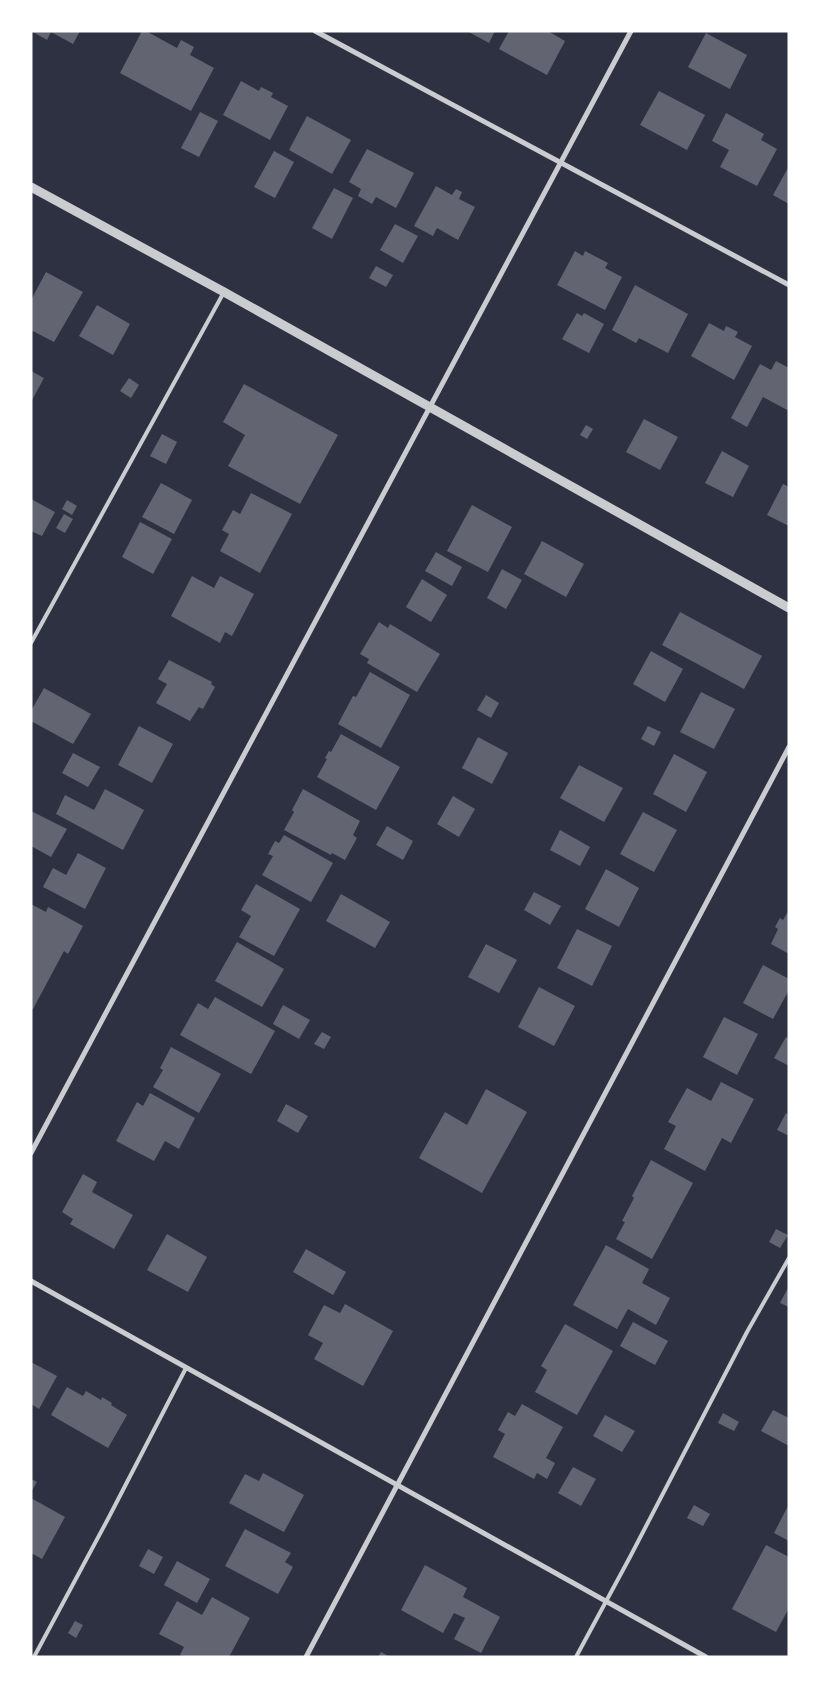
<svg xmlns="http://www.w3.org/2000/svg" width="820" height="1688" font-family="'Nunito Sans',sans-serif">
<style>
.building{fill:#626471}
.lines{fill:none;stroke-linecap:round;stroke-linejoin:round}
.service{stroke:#caccd0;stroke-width:4}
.minor{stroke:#caccd0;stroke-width:5}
.tertiary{stroke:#caccd0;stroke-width:9}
</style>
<rect width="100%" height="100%" fill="#2d3142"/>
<g class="building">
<path d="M31,31H80L73,44L51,32L47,40Z"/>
<path d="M142,31H146L177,48L181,40L194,47L190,55L214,68L191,111L120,73Z"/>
<path d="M467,31H495L489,43Z"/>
<path d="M509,31H548L565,41L547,75L499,49Z"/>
<path d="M706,33L747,55L730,89L688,67Z"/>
<path d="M241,81L259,91L261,87L273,93L271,97L288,106L270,140L223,115Z"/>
<path d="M659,91L705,115L687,150L640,125Z"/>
<path d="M200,112L218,121L199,157L181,148Z"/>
<path d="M726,113L764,134L761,140L777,149L757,186L720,167L729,150L712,141Z"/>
<path d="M307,116L351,140L332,174L289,150Z"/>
<path d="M367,149L414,173L396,208L376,197L372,204L358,196L361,189L349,182Z"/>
<path d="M274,151L294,162L275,198L254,187Z"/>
<path d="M789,166V204L773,195Z"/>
<path d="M436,186L452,195L456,189L462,192L459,199L475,207L458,240L437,228L433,236L414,226Z"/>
<path d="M334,188L353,198L332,239L312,228Z"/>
<path d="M395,224L418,236L403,263L380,250Z"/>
<path d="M575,251L583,256L585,251L608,263L605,268L622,277L605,310L557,285Z"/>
<path d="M376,266L393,275L386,287L369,278Z"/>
<path d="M46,272L83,292L54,342L31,330V300Z"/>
<path d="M635,285L688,314L668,353L639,338L636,343L612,330Z"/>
<path d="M97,305L130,324L113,355L79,336Z"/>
<path d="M577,313L582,316L584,313L604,324L589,353L562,339Z"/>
<path d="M709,323L724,331L726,326L738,332L735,337L752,346L734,380L691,356Z"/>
<path d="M776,361L789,368V411L763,397L747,427L731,418L760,364L771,370Z"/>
<path d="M31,371L44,378L31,402Z"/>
<path d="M129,378L139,385L131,398L120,391Z"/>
<path d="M244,384L338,435L300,504L228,466L245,435L223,422Z"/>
<path d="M644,419L678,437L660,470L626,452Z"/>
<path d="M586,425L593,429L587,439L580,435Z"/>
<path d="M162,434L177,442L166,464L150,456Z"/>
<path d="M722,451L749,466L733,497L705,483Z"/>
<path d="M161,483L192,500L174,534L142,517Z"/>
<path d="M783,484L789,487V526L767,515Z"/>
<path d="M251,493L292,514L260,573L220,551L229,534L222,530L233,510L240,514Z"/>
<path d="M31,499L55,512L42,536L31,531Z"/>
<path d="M67,500L77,506L72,515L62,509Z"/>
<path d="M472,505L512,527L488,572L447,551Z"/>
<path d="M64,514L73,519L65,533L56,528Z"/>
<path d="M140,522L172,539L153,574L122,557Z"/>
<path d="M542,541L584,564L566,597L524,574Z"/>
<path d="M436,552L462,567L452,586L425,571Z"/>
<path d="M502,569L522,580L506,609L487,598Z"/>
<path d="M192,576L214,588L220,576L254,594L232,636L225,632L220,643L171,616Z"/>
<path d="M422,579L447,595L431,622L406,607Z"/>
<path d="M680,612L762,656L744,689L662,645Z"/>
<path d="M379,622L388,628L390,624L440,654L417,692L367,663L369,659L360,654Z"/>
<path d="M651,651L683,669L665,702L633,684Z"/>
<path d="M169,660L212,682L211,684L215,687L203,709L199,707L190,721L156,703L167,684L158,679Z"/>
<path d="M370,672L410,695L381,748L338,724L353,696L356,697Z"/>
<path d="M44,688L91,714L73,744L31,721V711Z"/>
<path d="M701,692L735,709L714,749L680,732Z"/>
<path d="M486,695L499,703L491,718L477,710Z"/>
<path d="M139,726L173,744L152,783L118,765Z"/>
<path d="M648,726L661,732L654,746L641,739Z"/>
<path d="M341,734L400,767L376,810L317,777L327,759L325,758L329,751L331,752Z"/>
<path d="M478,737L508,753L492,784L462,768Z"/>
<path d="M73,753L100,767L88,787L62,773Z"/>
<path d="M674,754L707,772L686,812L653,794Z"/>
<path d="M579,765L623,788L604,822L560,798Z"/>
<path d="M105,789L144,810L123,850L56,814L65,795L94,810Z"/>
<path d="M303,789L360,821L353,835L357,838L345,860L332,853L331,855L284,830L294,812L292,810Z"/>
<path d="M453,796L475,809L459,837L437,824Z"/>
<path d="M31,811L67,829L51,857L31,846Z"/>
<path d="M643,812L677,830L654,872L620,854Z"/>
<path d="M387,826L413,841L403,860L376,845Z"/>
<path d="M560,830L590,847L580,866L550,850Z"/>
<path d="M284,835L333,863L311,902L262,875L273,856L268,854L275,841L279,843Z"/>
<path d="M78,853L106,868L85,909L43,887L53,868L66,875Z"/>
<path d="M606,869L639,888L619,927L585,909Z"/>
<path d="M256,884L300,909L274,956L239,937L251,916L241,910Z"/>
<path d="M534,892L561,906L550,925L524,910Z"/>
<path d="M341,894L390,922L375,948L326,921Z"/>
<path d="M31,904L46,912L48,907L83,926L68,954L64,951L33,1009H31Z"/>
<path d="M789,910V954L771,944L778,929L775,927L780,918L783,920Z"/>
<path d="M577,929L612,946L592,986L557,968Z"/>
<path d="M237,942L284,969L262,1007L215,981Z"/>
<path d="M486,944L517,960L499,993L468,977Z"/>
<path d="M763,965L789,979V990L773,1019L743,1003Z"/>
<path d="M539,987L575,1006L554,1046L518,1027Z"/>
<path d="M215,997L275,1031L251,1074L180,1035L198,1003L208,1009Z"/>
<path d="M283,1005L310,1020L299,1039L273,1024Z"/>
<path d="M724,1017L758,1034L737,1075L703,1057Z"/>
<path d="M322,1032L331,1037L324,1049L314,1044Z"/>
<path d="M786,1037L789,1039V1066L774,1058Z"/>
<path d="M171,1047L221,1074L199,1113L153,1087L163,1070L160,1068Z"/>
<path d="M721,1082L754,1099L731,1143L722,1138L705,1171L664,1149L676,1126L668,1122L687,1088L711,1101Z"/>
<path d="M486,1089L527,1112L482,1193L419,1158L445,1112L467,1125Z"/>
<path d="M150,1093L195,1118L179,1149L165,1141L154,1161L116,1141L137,1102L143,1106Z"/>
<path d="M286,1104L308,1116L298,1133L277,1121Z"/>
<path d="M786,1113L789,1115V1136L777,1130Z"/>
<path d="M651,1160L693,1183L652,1259L616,1239L625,1222L622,1221L634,1198L632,1196Z"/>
<path d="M83,1174L97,1182L92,1192L133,1215L114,1249L70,1224L73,1219L62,1212Z"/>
<path d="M776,1229L788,1235L780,1248L769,1242Z"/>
<path d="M167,1234L207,1257L188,1292L147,1270Z"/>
<path d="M606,1245L649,1269L642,1283L670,1298L656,1325L628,1309L617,1329L573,1305Z"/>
<path d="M306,1249L346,1272L333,1295L293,1272Z"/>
<path d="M789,1286V1307L780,1303Z"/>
<path d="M345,1304L393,1331L363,1386L314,1359L323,1343L308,1335L324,1305L340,1313Z"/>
<path d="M633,1322L668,1341L655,1365L620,1346Z"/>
<path d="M565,1324L613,1351L577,1415L535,1392L547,1370L541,1366Z"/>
<path d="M31,1362L57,1376L39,1409L31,1404Z"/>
<path d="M67,1387L83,1396L86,1391L101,1400L102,1397L112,1403L111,1405L127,1415L108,1448L51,1415Z"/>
<path d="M522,1404L563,1427L546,1458L555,1463L547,1479L537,1473L534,1479L493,1457L505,1434L498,1430L508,1412L515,1416Z"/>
<path d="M773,1410L789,1418V1446L761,1431Z"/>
<path d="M723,1413L739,1422L734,1431L718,1423Z"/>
<path d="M605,1415L635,1431L622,1452L593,1436Z"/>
<path d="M573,1467L596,1479L581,1506L558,1493Z"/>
<path d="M263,1473L304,1495L284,1532L229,1503L245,1474L259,1481Z"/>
<path d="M31,1479L37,1482L31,1492Z"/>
<path d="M31,1498L65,1517L42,1559L31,1553Z"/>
<path d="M789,1504V1541L774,1533Z"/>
<path d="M694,1505L710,1514L703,1526L687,1518Z"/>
<path d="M245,1529L291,1553L285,1562L293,1567L278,1594L225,1566Z"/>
<path d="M766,1545L789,1557V1608L776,1632L732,1609Z"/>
<path d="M148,1549L163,1557L154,1574L139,1566Z"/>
<path d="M177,1561L210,1579L197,1603L164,1585Z"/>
<path d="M425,1565L467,1588L463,1597L500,1617L481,1653L454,1639L465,1618L454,1613L443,1633L401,1610Z"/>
<path d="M212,1597L250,1618L229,1657H183L180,1655L184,1647L159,1634L177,1601L202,1615Z"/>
<path d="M75,1621L83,1625L76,1638L68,1633Z"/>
<path d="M381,1652L390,1657H378Z"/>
</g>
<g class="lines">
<g class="service">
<path d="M31,643L224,292"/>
<path d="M34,1657L109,1517L186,1368"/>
<path d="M576,1657L630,1557L747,1332L789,1258"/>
</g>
<g class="minor">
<path d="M315,31L789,285"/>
<path d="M31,1153L631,31"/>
<path d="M31,1281L706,1657"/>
<path d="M306,1657L789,747"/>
</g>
<path class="tertiary" d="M31,187L224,292L789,608"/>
</g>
<rect width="820" height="1688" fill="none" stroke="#ffffff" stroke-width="65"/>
</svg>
